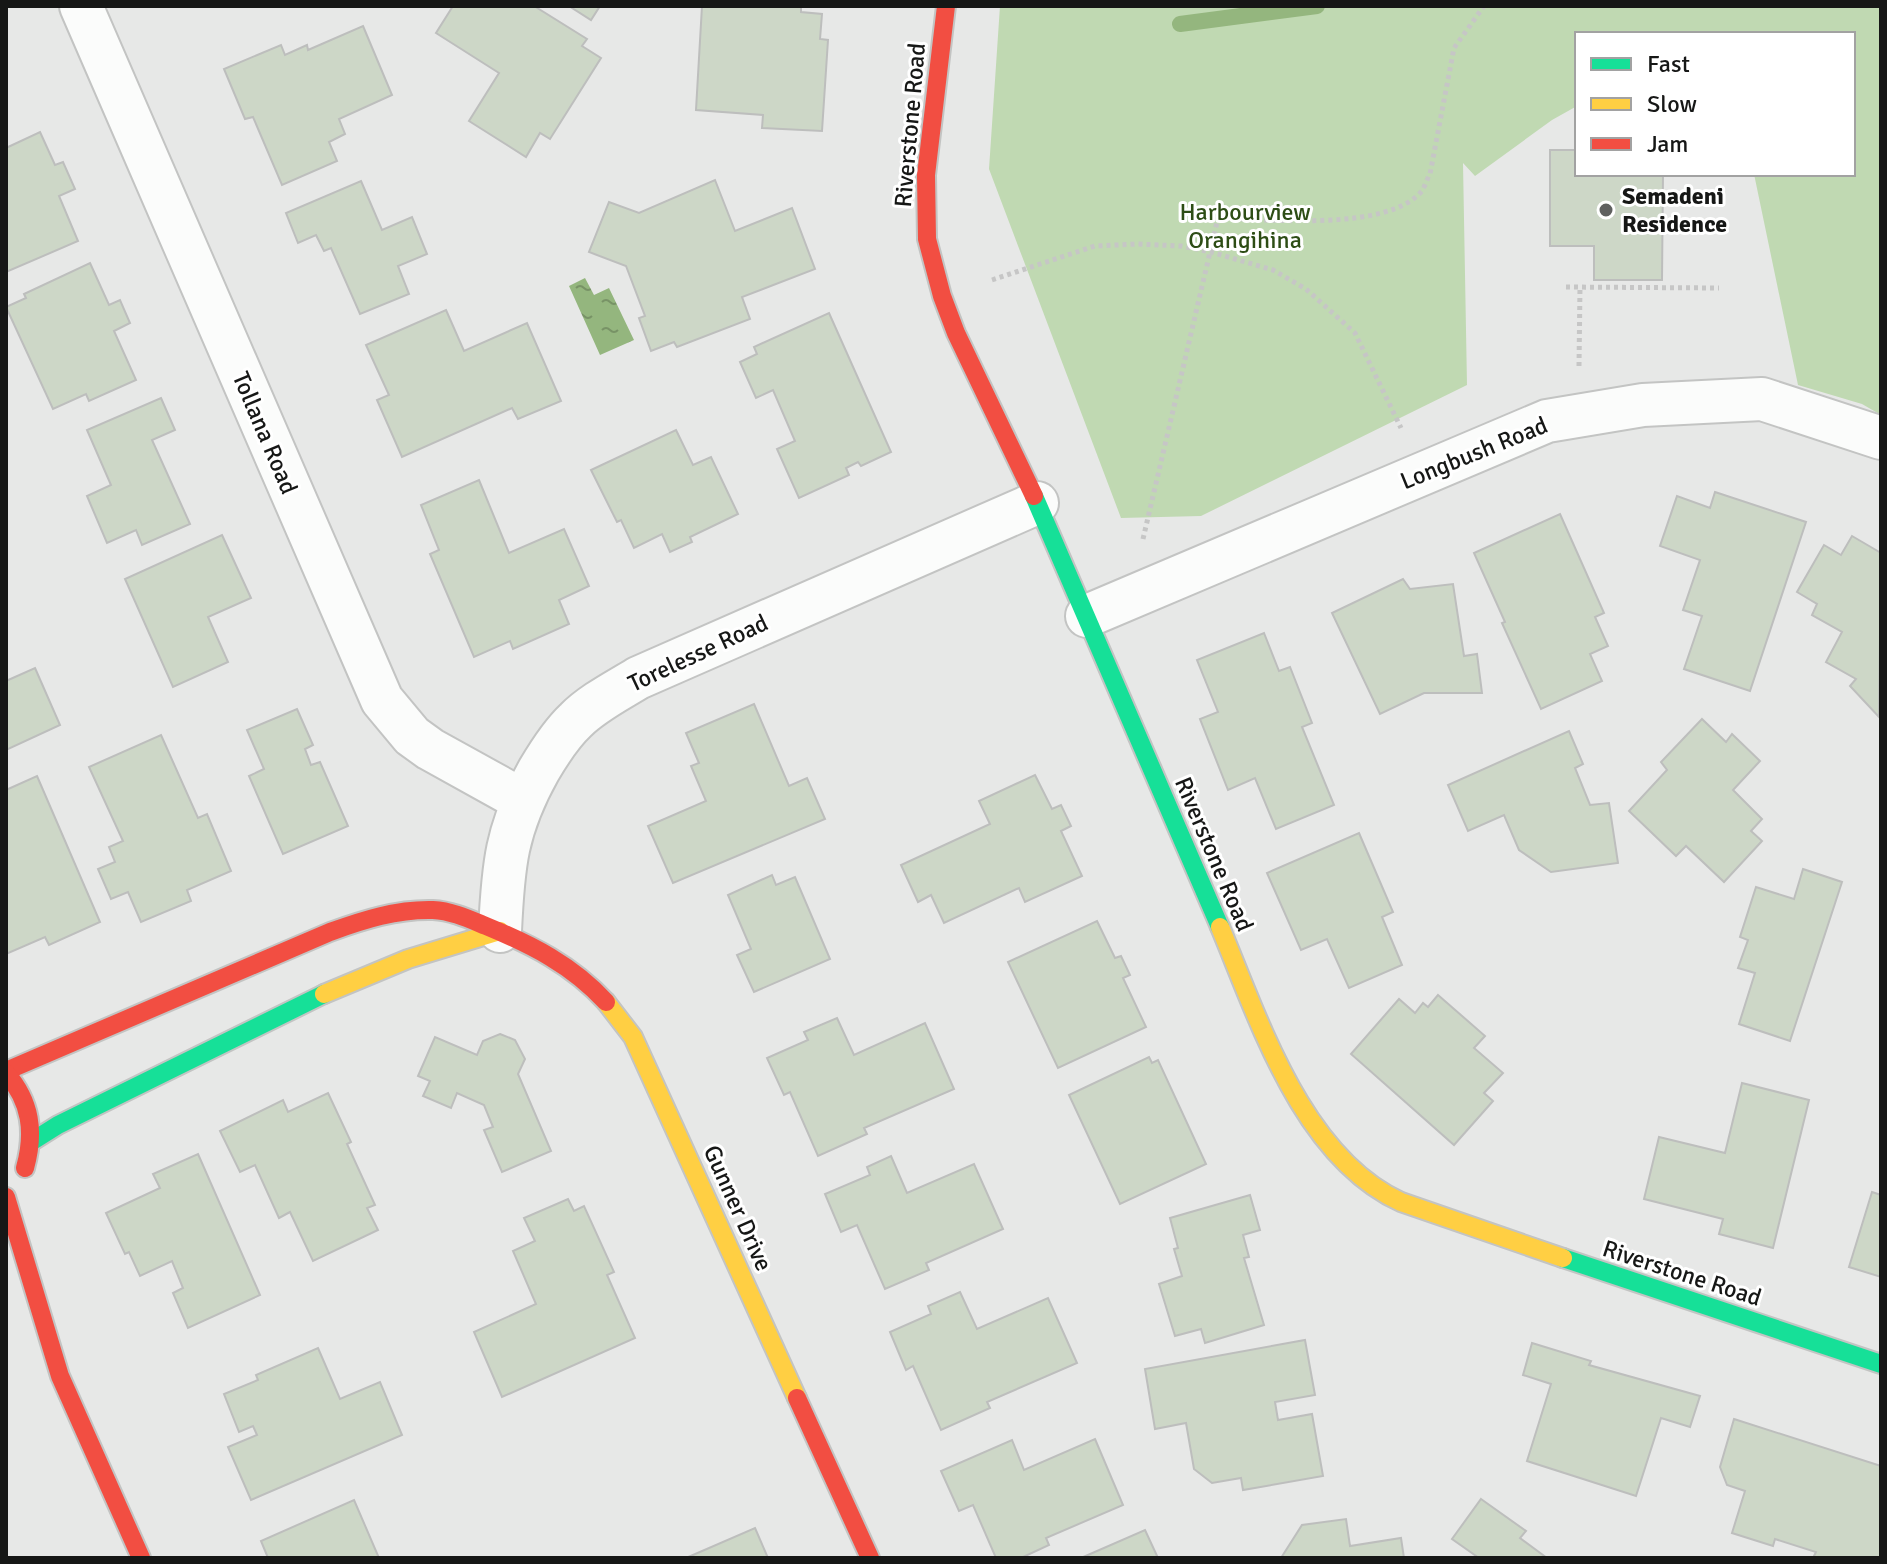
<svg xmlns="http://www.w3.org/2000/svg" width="1887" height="1564" font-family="Signika,sans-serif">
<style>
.green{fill:#c0d9b2}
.water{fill:url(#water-ripples)}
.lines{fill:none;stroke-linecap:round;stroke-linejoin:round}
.stream{stroke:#94b67e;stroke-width:16}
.building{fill:#cdd7c7;stroke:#bdbebd;stroke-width:2}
.street-casing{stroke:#c3c4c3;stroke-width:46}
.fast-casing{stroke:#c3c4c3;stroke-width:22}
.slow-casing{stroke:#c3c4c3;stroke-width:22}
.jam-casing{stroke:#c3c4c3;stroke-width:22}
.path{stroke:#c6c6c6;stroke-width:5;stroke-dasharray:4 4;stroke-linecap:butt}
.street{stroke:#fbfcfb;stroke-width:42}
.fast{stroke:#16e098;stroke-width:18}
.slow{stroke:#ffcf43;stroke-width:18}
.jam{stroke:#f24e42;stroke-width:18}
.poi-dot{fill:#5f605f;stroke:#fff;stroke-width:3}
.labels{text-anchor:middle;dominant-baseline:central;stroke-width:6;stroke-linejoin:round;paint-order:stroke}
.street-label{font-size:24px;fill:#161716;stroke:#fff}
.poi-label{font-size:24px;font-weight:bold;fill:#161716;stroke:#fff;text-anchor:start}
.park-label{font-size:24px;fill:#2d4d15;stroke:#fff}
</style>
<defs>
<pattern id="water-ripples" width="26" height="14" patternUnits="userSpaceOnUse" patternTransform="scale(2)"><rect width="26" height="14" fill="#94b67e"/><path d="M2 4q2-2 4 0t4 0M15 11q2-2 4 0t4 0" fill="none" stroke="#789366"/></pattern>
</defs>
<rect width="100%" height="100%" fill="#e7e8e7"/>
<path class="green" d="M1000,6H1881V415L1862,404L1798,385L1754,174H1853V34H1577V106L1552,120L1475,176L1463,163L1467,385L1201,516L1121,518L989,169Z"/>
<path class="water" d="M585,278L594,295L609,288L634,340L600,355L569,286Z"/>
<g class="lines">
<path class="stream" d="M1180,24L1317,6"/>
</g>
<g class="building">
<path d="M453,6H534L587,39L582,46L601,58L550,139L540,133L526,157L469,121L499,73L436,33Z"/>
<path d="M569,6H600L591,20Z"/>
<path d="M702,6H801V12L822,14L820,39L828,40L822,131L762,128L763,115L696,110Z"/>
<path d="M363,26L392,95L339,119L345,134L329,142L337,161L282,185L253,117L245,119L224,69L281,45L285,55L307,45L308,50Z"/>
<path d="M40,132L55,165L63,162L75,189L59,196L78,241L6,272V148Z"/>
<path d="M1550,150H1577V174H1663L1662,280H1594V246H1550Z"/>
<path d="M715,180L735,231L792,208L815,269L742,297L750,319L677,347L674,342L651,351L639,318L645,316L626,266L589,252L609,202L639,213Z"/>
<path d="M361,181L382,230L412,217L427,254L398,266L409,294L360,314L331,248L324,251L316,235L298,243L286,213Z"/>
<path d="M90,263L109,305L120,300L130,323L114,331L136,380L89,401L86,394L53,409L6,307L26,298L24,294Z"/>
<path d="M446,310L464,351L527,323L561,401L518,419L512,408L402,457L377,400L389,395L366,345Z"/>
<path d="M829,313L891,452L861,466L858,462L846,468L849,475L799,498L777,449L795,441L773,390L756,398L740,362L757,354L754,347Z"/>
<path d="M161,398L175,430L152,440L190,524L142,545L136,530L107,543L87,496L111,485L87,430Z"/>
<path d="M676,430L693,465L711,457L738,514L690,537L692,542L670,552L662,534L634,548L621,520L617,522L591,470Z"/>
<path d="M479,480L509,553L564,529L589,586L559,600L569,624L513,649L510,641L474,657L430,554L439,550L421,505Z"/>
<path d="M1715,492L1806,522L1750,691L1684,669L1702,616L1683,610L1700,560L1660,546L1677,496L1710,508Z"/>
<path d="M1560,514L1604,613L1595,617L1608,646L1590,654L1602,681L1541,709L1502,623L1505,622L1474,553Z"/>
<path d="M222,535L251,598L208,617L228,662L173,687L125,579Z"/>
<path d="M1852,536L1881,553L1879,717L1850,686L1856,679L1826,662L1842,632L1812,615L1817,604L1797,592L1824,545L1841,555Z"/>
<path d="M1403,579L1410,589L1453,584L1464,656L1477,654L1482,693H1424L1380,714L1332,613Z"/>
<path d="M1264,633L1279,671L1290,667L1312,723L1302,727L1334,805L1276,829L1255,778L1228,790L1200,719L1218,712L1197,660Z"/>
<path d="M35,668L60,725L6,750V681Z"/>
<path d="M754,704L789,786L807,778L825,819L673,883L648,826L706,801L691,766L699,763L686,733Z"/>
<path d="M297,709L313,745L305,749L311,765L320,762L348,826L283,854L249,776L264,769L247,730Z"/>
<path d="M1702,719L1726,742L1732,734L1760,761L1733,790L1762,819L1751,831L1762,841L1724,882L1686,846L1676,856L1629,811L1667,770L1661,762Z"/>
<path d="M1569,731L1583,764L1575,768L1590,805L1609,803L1618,863L1551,872L1519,850L1504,815L1468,831L1448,785Z"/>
<path d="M161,735L198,818L207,814L231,871L187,890L191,901L141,922L128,892L111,899L98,869L115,862L109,847L123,841L89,767Z"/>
<path d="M1035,775L1052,809L1061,805L1071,826L1061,831L1082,876L1025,902L1019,888L944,923L931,895L918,902L901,865L990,824L979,801Z"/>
<path d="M37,776L100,922L49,945L45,937L6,954V790Z"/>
<path d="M1359,833L1393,912L1382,917L1402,965L1349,988L1327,939L1301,950L1267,873Z"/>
<path d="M1803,869L1842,882L1790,1041L1739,1024L1755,973L1738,968L1748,940L1740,937L1756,887L1794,899Z"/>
<path d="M772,875L776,885L795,877L830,959L754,992L737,955L751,949L728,895Z"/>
<path d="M1097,921L1115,958L1121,956L1130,975L1123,978L1146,1027L1058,1068L1008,962Z"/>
<path d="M1438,995L1485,1036L1474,1048L1503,1073L1484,1093L1493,1101L1454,1145L1351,1054L1399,999L1415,1013L1423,1003L1428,1007Z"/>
<path d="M837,1018L854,1055L925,1023L954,1089L864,1128L867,1134L818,1156L790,1092L784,1095L767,1058L808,1040L804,1032Z"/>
<path d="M500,1034L515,1040L525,1059L518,1074L551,1151L502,1172L484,1130L493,1127L484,1105L457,1093L451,1108L423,1096L430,1081L418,1076L435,1037L477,1055L483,1041Z"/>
<path d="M1149,1057L1152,1063L1158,1060L1206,1164L1120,1204L1069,1095Z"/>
<path d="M1742,1083L1809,1100L1773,1248L1719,1234L1723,1219L1644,1199L1659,1137L1725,1153Z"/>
<path d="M328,1093L351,1142L347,1144L375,1205L367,1208L378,1230L313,1261L290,1212L279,1218L255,1165L240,1172L220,1131L283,1100L288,1112Z"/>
<path d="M198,1154L260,1295L188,1328L173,1293L183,1288L172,1261L140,1276L129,1252L125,1254L106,1213L160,1188L153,1174Z"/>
<path d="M891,1156L907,1193L974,1164L1003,1229L926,1263L929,1270L885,1289L857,1225L841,1232L825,1194L870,1175L867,1167Z"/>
<path d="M1872,1192L1881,1195V1277L1849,1267Z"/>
<path d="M1250,1195L1260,1230L1243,1235L1249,1257L1244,1258L1264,1325L1205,1343L1201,1329L1175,1336L1159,1284L1182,1276L1174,1249L1178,1248L1170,1218Z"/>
<path d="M568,1199L574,1211L584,1206L614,1272L607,1275L635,1338L502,1397L474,1332L536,1304L513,1251L535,1241L524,1218Z"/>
<path d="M960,1292L977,1329L1048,1298L1077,1363L987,1402L990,1408L941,1430L913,1366L906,1370L890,1332L931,1314L928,1306Z"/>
<path d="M1305,1340L1315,1395L1275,1402L1278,1420L1312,1414L1323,1476L1243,1490L1241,1478L1212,1483L1194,1469L1186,1423L1155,1429L1145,1369Z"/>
<path d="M1532,1343L1591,1361L1589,1365L1700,1396L1690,1427L1661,1418L1636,1496L1527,1461L1551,1384L1523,1375Z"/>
<path d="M318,1348L340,1399L380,1382L402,1435L251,1500L228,1447L257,1435L253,1426L239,1432L224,1394L258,1380L256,1375Z"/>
<path d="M1734,1419L1881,1466L1880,1558H1813L1816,1552L1775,1539L1773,1546L1732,1533L1745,1491L1727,1485L1720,1467Z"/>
<path d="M1095,1439L1123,1505L1046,1538L1049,1545L1021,1558H996L973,1505L959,1511L941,1471L1012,1440L1024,1470Z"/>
<path d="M1481,1499L1526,1531L1520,1538L1547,1558H1479L1452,1539Z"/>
<path d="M354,1500L379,1558H268L261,1541Z"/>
<path d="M1346,1519L1350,1546L1401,1538L1404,1558H1281L1302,1525Z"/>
<path d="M755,1528L768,1558H686Z"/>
<path d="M1145,1530L1158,1558H1081Z"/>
</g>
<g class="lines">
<g class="street-casing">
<g id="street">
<path d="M81,6L382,700L412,736L430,749L522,800"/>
<path d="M1087,616L1547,421L1643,405L1762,399L1881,438"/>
<path d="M500,931C503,866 506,829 539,770C549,753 561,734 576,720C593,703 617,691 638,678L1037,503"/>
</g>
</g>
<g class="fast-casing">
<g id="fast">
<path d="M1034,496L1220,927"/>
<path d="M31,1142L58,1125L324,994"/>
<path d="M1563,1258L1881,1364"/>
</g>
</g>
<g class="slow-casing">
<g id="slow">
<path d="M1220,927C1259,1020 1302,1157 1401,1202L1563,1258"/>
<path d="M324,994L408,959L500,931"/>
<path d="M606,1002L633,1037L797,1398"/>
</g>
</g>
<g class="jam-casing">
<g id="jam">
<path d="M946,6L926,175L927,239L942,296L956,333L1034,496"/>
<path d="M6,1071L330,932C363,920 397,909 433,910C452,911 469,919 486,926C532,945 572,965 606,1002"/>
<path d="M6,1073C31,1102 35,1132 25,1168"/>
<path d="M6,1197L60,1376L141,1558"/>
<path d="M797,1398L870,1558"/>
</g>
</g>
<g class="path">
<path d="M992,280L1095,246L1138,244L1181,246L1211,252L1273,270L1306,289L1355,333L1401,428"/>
<path d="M1566,287L1719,288"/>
<path d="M1579,366L1580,287"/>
<path d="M1143,539L1218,218C1269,219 1387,232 1422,191C1425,186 1427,179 1430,174L1454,48L1484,6"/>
</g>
<use href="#street" class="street"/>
<use href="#fast" class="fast"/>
<use href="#slow" class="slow"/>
<use href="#jam" class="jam"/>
</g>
<circle class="poi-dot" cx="1606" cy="210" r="8"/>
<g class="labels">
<g class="street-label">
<text transform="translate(910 125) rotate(-85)">Riverstone Road</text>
<text transform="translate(265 433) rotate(67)">Tollana Road</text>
<text transform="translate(1474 453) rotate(-22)">Longbush Road</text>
<text transform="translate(698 653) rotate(-25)">Torelesse Road</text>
<text transform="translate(1214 854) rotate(67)">Riverstone Road</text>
<text transform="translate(738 1208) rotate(66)">Gunner Drive</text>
<text transform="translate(1682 1273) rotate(18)">Riverstone Road</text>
</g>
<g class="poi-label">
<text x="1622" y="196">Semadeni<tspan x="1622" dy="28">Residence</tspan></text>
</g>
<g class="park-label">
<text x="1245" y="212">Harbourview<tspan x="1245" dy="28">Orangihina</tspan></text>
</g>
</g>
<rect width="1887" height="1564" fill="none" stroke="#161716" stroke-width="16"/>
<rect x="1575" y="32" width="280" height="144" fill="#ffffff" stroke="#a2a2a2" stroke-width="2"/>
<rect x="1591" y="58" width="40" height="12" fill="#16e098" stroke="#a2a2a2" stroke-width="2"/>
<text x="1647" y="72" font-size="24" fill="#161716">Fast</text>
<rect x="1591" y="98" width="40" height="12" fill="#ffcf43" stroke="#a2a2a2" stroke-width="2"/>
<text x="1647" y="112" font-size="24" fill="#161716">Slow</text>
<rect x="1591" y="138" width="40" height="12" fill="#f24e42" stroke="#a2a2a2" stroke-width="2"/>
<text x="1647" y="152" font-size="24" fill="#161716">Jam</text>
</svg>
